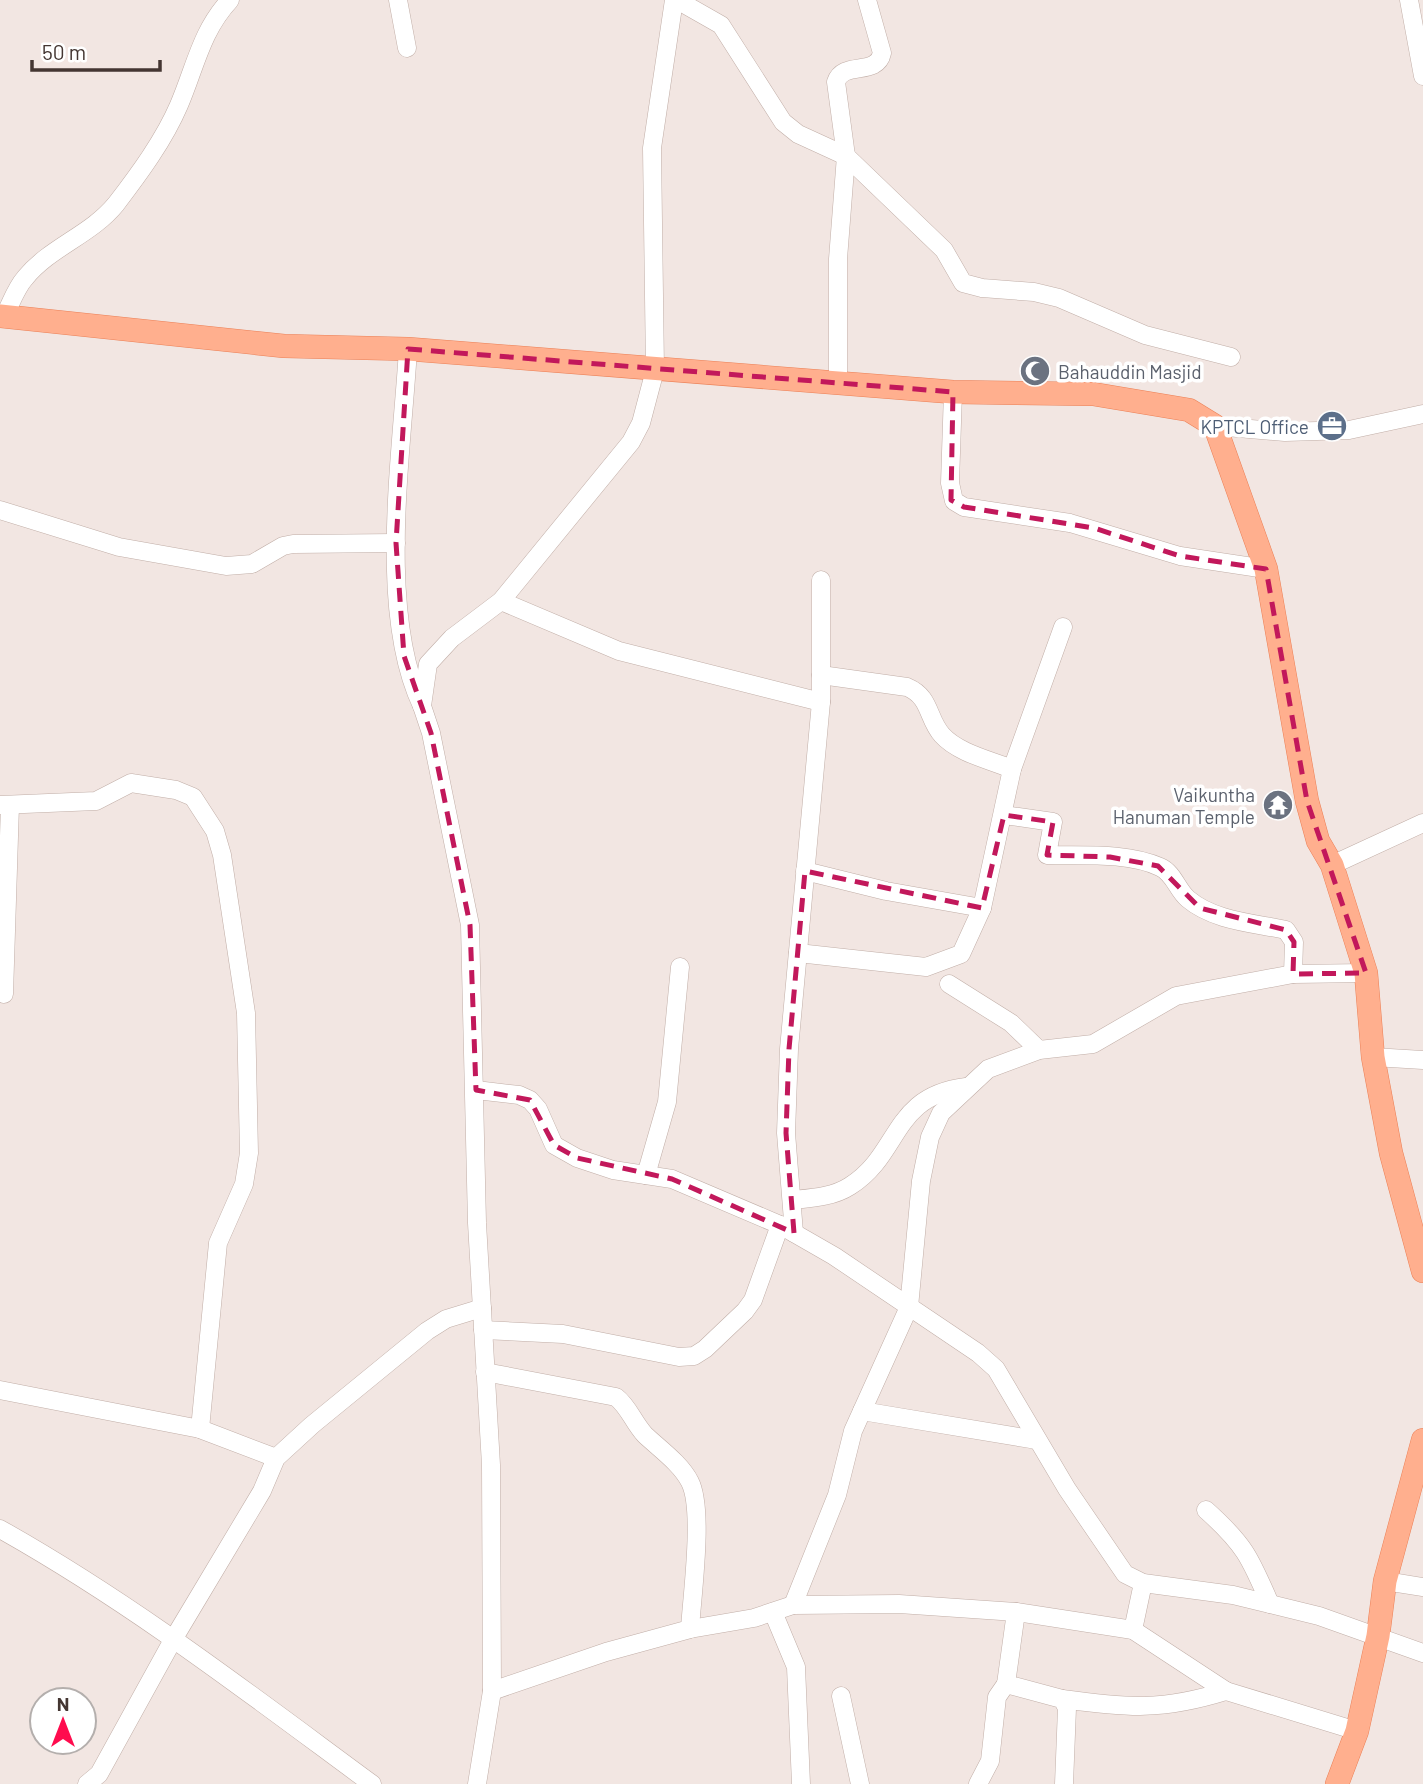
<svg xmlns="http://www.w3.org/2000/svg" width="1423" height="1784" font-family="Barlow,sans-serif">
<style>
.lines{fill:none;stroke-linecap:round;stroke-linejoin:round}
.minor-casing{stroke:#c1aea7;stroke-width:19}
.major-casing{stroke:#eb8057;stroke-width:24}
.minor{stroke:#fff;stroke-width:18}
.major{stroke:#ffaf8e;stroke-width:23}
.marked{fill:none;stroke:#c2185b;stroke-width:5;stroke-dasharray:14 9;stroke-linejoin:round}
.labels{text-anchor:middle;dominant-baseline:central;stroke-width:7;stroke-linejoin:round;paint-order:stroke}
.worship-label{font-size:19px;fill:#5b616d;stroke:#fff;text-anchor:start}
.service-label{font-size:19px;fill:#4e5e75;stroke:#fff;text-anchor:end}
</style>
<rect width="100%" height="100%" fill="#f2e6e2"/>
<g class="lines">
<g class="minor-casing">
<g id="minor">
<path d="M398,0L407,48"/>
<path d="M677,0L721,25L783,122L798,134L846,156L944,250L963,283L982,288L1034,292L1059,298L1145,335L1231,357"/>
<path d="M1409,0L1423,76"/>
<path d="M5,315C11,303 16,288 25,278C50,247 91,235 116,204C139,174 164,140 179,105C195,68 201,31 230,0"/>
<path d="M408,349C402,453 377,612 422,706"/>
<path d="M838,383V259L846,156L836,82C843,60 877,77 882,53L867,0"/>
<path d="M953,392L950,483L954,501L964,507L1070,523L1180,556L1266,569"/>
<path d="M1215,426L1285,432L1349,430L1423,414"/>
<path d="M0,510L119,547L226,566L252,564L283,546L293,544L396,543"/>
<path d="M501,601L619,651L821,702"/>
<path d="M821,675L907,687C931,697 927,718 942,735C958,753 990,760 1012,769"/>
<path d="M0,805L96,801L131,783L176,790L193,797L215,831L222,855L246,1013L249,1153L244,1184L218,1243L200,1429"/>
<path d="M1004,815L1053,822L1047,855C1082,856 1127,852 1160,867C1174,873 1177,890 1188,899C1214,921 1254,923 1286,930L1294,942L1293,974"/>
<path d="M1332,865L1423,823"/>
<path d="M805,871L886,891L982,908"/>
<path d="M798,953L926,967L961,954L982,908L1012,769L1063,627"/>
<path d="M949,984L1011,1023L1039,1050"/>
<path d="M4,994L10,805"/>
<path d="M1373,1057L1423,1060"/>
<path d="M476,1090L519,1095L530,1100L538,1109L554,1145L577,1158L613,1170L672,1179L780,1225L834,1256L978,1353L996,1369L1067,1489L1125,1574L1143,1583L1233,1595L1319,1616L1423,1653"/>
<path d="M646,1175L667,1102L680,967"/>
<path d="M792,1200C812,1198 833,1197 850,1186C901,1154 891,1096 966,1087"/>
<path d="M794,1233L786,1133L789,1049L821,702V580"/>
<path d="M483,1330L563,1334L679,1357L694,1356L705,1349L745,1311L753,1300L780,1225"/>
<path d="M485,1372L616,1397C629,1407 633,1422 645,1435C660,1449 681,1464 690,1482C704,1510 692,1595 690,1629"/>
<path d="M0,1390L200,1429L276,1458"/>
<path d="M862,1411L1037,1440"/>
<path d="M1206,1510C1244,1544 1250,1557 1270,1604"/>
<path d="M0,1529C132,1603 251,1695 372,1784"/>
<path d="M1385,1581L1423,1587"/>
<path d="M793,1605L837,1495L853,1431L909,1307L921,1181L930,1137L941,1113L988,1069L1039,1050L1093,1044L1176,996L1293,974L1366,973"/>
<path d="M773,1612L796,1667L801,1784"/>
<path d="M1016,1612L1006,1684L1062,1699L1067,1708L1064,1784"/>
<path d="M1133,1630L1143,1583"/>
<path d="M492,1691L606,1652L690,1629L754,1618L793,1605L899,1604L1016,1612L1133,1630L1226,1691L1357,1731"/>
<path d="M841,1696L860,1784"/>
<path d="M1062,1699C1128,1708 1162,1711 1226,1691"/>
<path d="M87,1784L99,1774L174,1638L262,1491L276,1458L312,1425L427,1331L446,1319L482,1308"/>
<path d="M477,1784L492,1691L491,1465L477,1223L470,925L431,733L422,706L428,664L452,638L501,601L631,442L641,423L655,370L652,148L674,0"/>
<path d="M978,1784L990,1761L997,1697L1006,1684"/>
</g>
</g>
<g class="major-casing">
<g id="major">
<path d="M0,316L284,346L408,349L953,392L1093,394L1189,410L1215,426L1266,569L1307,801L1318,841L1332,865L1366,973L1373,1057L1391,1153L1423,1271"/>
<path d="M1337,1784L1357,1731L1378,1636L1385,1581L1423,1440"/>
</g>
</g>
<use href="#minor" class="minor"/>
<use href="#major" class="major"/>
</g>
<path class="marked" d="M408,349L953,392L951,500L964,507L1094,528L1180,556L1266,569L1307,801L1366,973L1293,974L1294,942L1286,930L1200,908L1158,866L1110,857L1047,855L1053,822L1004,815L982,908L805,871L789,1049L786,1133L794,1233L672,1179L577,1158L554,1145L530,1100L476,1090L470,925L431,733L404,656L396,543Z"/>
<defs>
<g id="mosque-disc" transform="scale(1.575)"><circle r="9.5" fill="#6b7280" stroke="#fff"/><path d="M3.5-4.9A6 6 0 1 0 3.5 4.9A5 5 0 1 1 3.5-4.9Z" fill="#fff"/></g>
<g id="office-disc" transform="scale(1.575)"><circle r="9.5" fill="#5c6f8a" stroke="#fff"/><path d="M-6-3h4V-5.5h4V-3h4V5H-6ZM-1-4.5V-3h2v-1.5ZM-6 0V1H6V0Z" fill="#fff"/></g>
<g id="temple-disc" transform="scale(1.575)"><circle r="9.5" fill="#6b7280" stroke="#fff"/><path d="M0-6L5-2H3V0L6.5 2.5H4V6H1.5V3h-3V6H-4V2.5H-6.5L-3 0V-2H-5Z" fill="#fff"/></g>
</defs>
<g fill-rule="evenodd">
<use href="#mosque-disc" x="1035" y="371"/>
<use href="#office-disc" x="1332" y="426"/>
<use href="#temple-disc" x="1278" y="805"/>
</g>
<g class="labels">
<g class="worship-label">
<text x="1058" y="371">Bahauddin Masjid</text>
<text x="1255" y="794" text-anchor="end">Vaikuntha<tspan x="1255" dy="22">Hanuman Temple</tspan></text>
</g>
<g class="service-label">
<text x="1309" y="426">KPTCL Office</text>
</g>
</g>
<g transform="translate(63 1721)"><circle r="33" fill="#ffffff" stroke="#b4afad" stroke-width="2"/>
<path d="M0-5L12 26L0 18L-12 26Z" fill="#ff0c4e"/>
<text y="-10" font-size="19" font-weight="bold" text-anchor="middle" fill="#443632">N</text>
</g>
<path d="M32 60v10h128v-10" fill="none" stroke="#443632" stroke-width="3.5"/>
<text x="42" y="60" font-size="21" fill="#443632" stroke="#ffffff" stroke-width="5" paint-order="stroke">50 m</text>
</svg>
